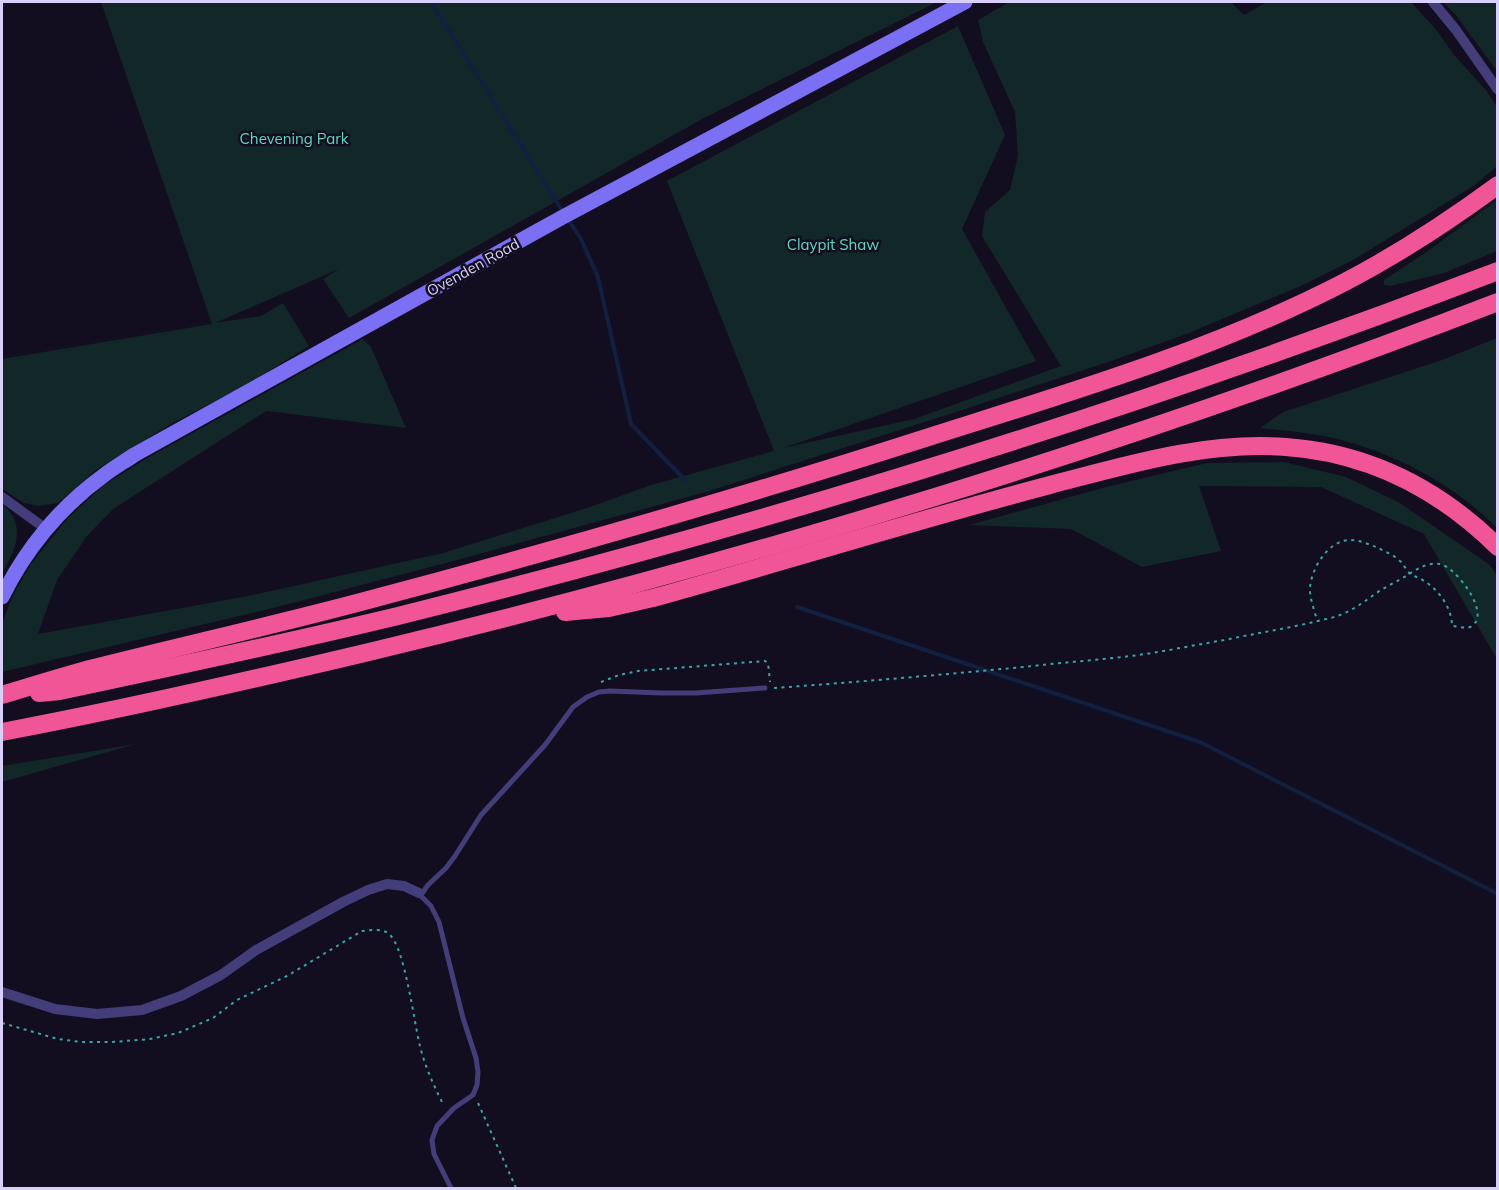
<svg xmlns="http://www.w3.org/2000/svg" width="1499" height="1190" font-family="Mulish,sans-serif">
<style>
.green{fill:#122728}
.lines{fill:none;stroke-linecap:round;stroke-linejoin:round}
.stream{stroke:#112040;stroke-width:4}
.path{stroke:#38a6a7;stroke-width:2;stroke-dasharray:3 4.5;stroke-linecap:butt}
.lane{stroke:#433d7a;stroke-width:5}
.street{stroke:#433d7a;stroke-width:10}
.secondary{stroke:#7b6ff3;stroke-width:15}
.highway{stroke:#f05596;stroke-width:18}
.labels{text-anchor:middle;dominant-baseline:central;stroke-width:5;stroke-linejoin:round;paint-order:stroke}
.park-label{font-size:15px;fill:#63d4bf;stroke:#120e1f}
.street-label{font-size:15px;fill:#d8d0fb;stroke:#120e1f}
</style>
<rect width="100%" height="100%" fill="#120e1f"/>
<g class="green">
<path d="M101,2H937L704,118L349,318L323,279L339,269L215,323L261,316L283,303L309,346L246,385L171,424L96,470L58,503L39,506L24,503L2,489V359L212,324Z"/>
<path d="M1009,2H1231L1244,15L1267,2H1411L1438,32L1454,55L1486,90L1497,107V166L1475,185L1353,260L1303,285L1189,333L1111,361L962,410L706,492L446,563L273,608L2,672V623L13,595L31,564L67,519L104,485L149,457L363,339L371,347L406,428L266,411L113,509L87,536L57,580L38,634L248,596L443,553L590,507L651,485L774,451L667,181L958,26L1005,135L962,229L1036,361L783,448L914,419L1061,366L982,236L985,212L1010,190L1018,156L1015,112L983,42L978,20Z"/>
<path d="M1443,2H1497V71L1455,14Z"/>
<path d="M1497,200V251L1444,273L1390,286L1384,285V280L1425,253Z"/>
<path d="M1497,338V528C1453,484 1398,455 1338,439C1312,433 1286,431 1260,428L1283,412L1442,360Z"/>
<path d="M1284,462L1346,477L1400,503L1490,565L1497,576V659L1424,534L1321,487L1199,486L1221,551L1142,567L1071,529L969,525L1106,487L1207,463Z"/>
<path d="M2,504C27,524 16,550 2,573Z"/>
<path d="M136,744L2,782V766Z"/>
</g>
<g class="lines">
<g class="stream">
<path d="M431,2L563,212"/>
<path d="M567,218L581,239L598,277L631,424L686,481"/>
<path d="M797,607L1200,742L1498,894"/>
</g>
<g class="path">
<path d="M601,682L619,675L638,671L765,661L768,663L770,682"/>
<path d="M774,688C857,682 940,675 1023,667C1059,663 1095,660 1131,656C1162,652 1194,645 1225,640C1252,634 1278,630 1305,624C1317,621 1329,619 1340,615C1353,610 1364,602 1375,594C1385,587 1396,582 1406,576C1417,569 1427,562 1440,564C1455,566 1494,616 1470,627C1465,629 1458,626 1452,626C1452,608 1439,590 1424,581C1420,578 1416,577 1412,575C1406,572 1405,565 1400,561C1394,555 1384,551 1376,547C1368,544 1359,540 1350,540C1328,540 1310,570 1310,590C1310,600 1315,611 1317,621"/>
<path d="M2,1023L58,1039L81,1042H112L150,1039L178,1033L213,1018L237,1000L287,976L362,931C371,930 382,928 389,934C405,947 414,1023 420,1046C425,1067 434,1086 444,1106"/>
<path d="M478,1103L516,1188"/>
</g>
<g class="lane">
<path d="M419,894L431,906L439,922L463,1018L476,1058L478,1072L477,1085L473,1095L454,1108L437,1126L432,1140L434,1154L451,1188"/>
<path d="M421,895L428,885L446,868L455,856L481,815L545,745L573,707L587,697L599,692L610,691L661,693H696L765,688"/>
</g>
<g class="street">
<path d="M1433,2L1456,30L1498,90"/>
<path d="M2,497L46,529"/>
<path d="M2,992L55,1009L97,1014L142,1010L181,996L221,975L256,950L343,902L368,890L387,884L404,886L419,893"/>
</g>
<path class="secondary" d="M2,597C25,550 60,507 103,476C113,468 124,462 134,455L561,218L965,2"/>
<g class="highway">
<path d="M565,612L609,608L653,598C786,561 917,520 1050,485C1127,465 1205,441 1286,447C1369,453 1439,489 1498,547"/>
<path d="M39,693L60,691C173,667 286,643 398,616C771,523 1138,409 1498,271"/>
<path d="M2,695C32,686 63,676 94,668C181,646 270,626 357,603C550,552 742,497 932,436C1071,392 1213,350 1343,283C1397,255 1449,221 1498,185"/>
<path d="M2,732C125,709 247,681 369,652C752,560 1130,444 1498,302"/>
</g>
</g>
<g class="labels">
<g class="park-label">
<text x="294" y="138">Chevening Park</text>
<text x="833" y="244">Claypit Shaw</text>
</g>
<g class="street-label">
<text transform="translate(473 267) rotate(-29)">Ovenden Road</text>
</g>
</g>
<rect width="1499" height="1190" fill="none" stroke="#d8d0fb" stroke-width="6"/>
</svg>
